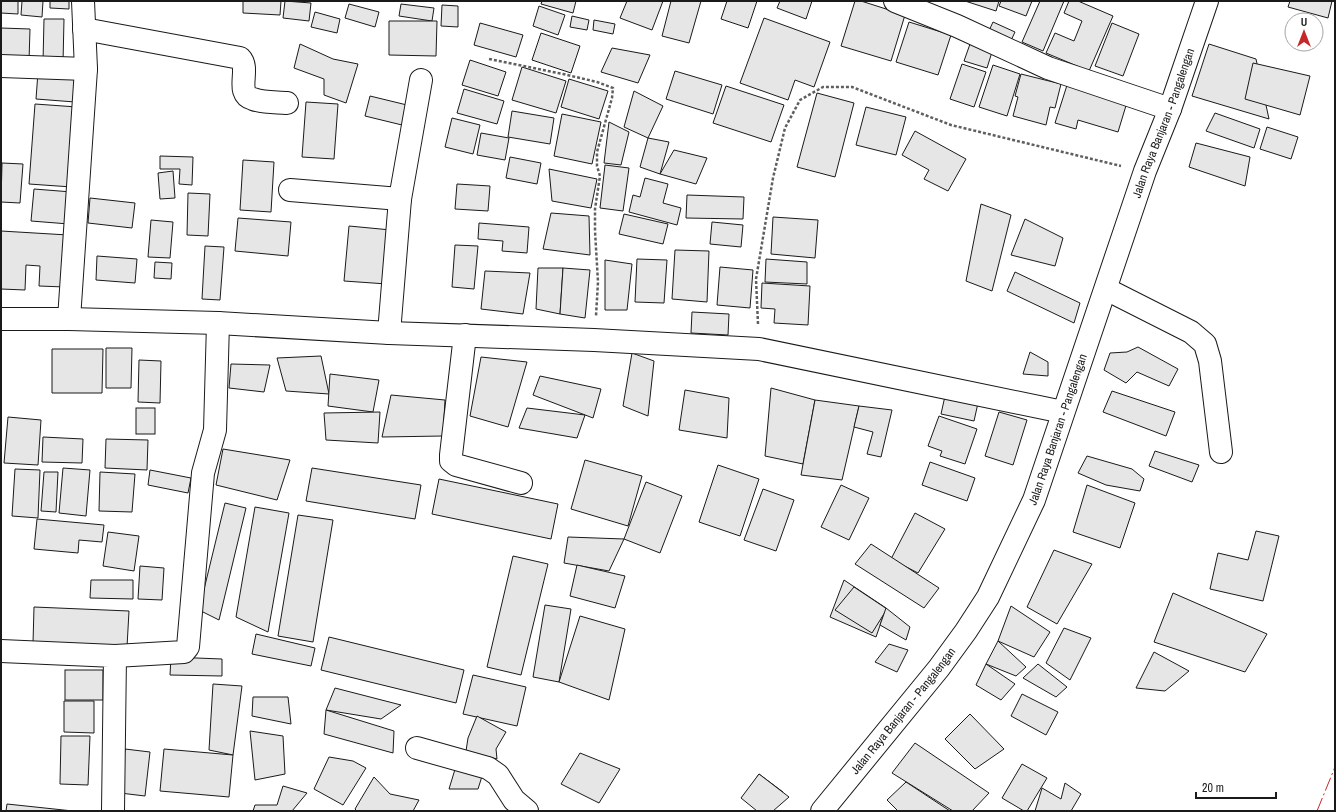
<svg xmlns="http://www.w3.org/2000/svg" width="1336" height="812" font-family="'Archivo Narrow',sans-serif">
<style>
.building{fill:#e6e6e6;stroke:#1a1a1a}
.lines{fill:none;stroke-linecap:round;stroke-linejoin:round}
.minor-casing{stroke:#1a1a1a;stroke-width:24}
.major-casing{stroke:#1a1a1a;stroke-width:24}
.path{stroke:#5f5f5f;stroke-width:2.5;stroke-dasharray:3 2;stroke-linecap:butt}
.minor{stroke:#fff;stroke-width:22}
.major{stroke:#fff;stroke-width:22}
.power{stroke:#c62828;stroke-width:1;stroke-dasharray:14 3 2 3;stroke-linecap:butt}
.labels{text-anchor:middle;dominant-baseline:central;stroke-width:3;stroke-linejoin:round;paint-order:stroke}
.street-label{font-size:12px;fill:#1a1a1a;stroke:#fff}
</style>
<rect width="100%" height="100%" fill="#fff"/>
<g class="building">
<path d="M1,1H18V14L1,13Z"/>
<path d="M22,1H43L42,17L21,15Z"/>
<path d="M50,1H69V9L50,8Z"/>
<path d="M243,1H281L280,15L243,13Z"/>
<path d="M285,1L311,3L309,21L283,18Z"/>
<path d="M542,1H576L573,13L541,4Z"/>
<path d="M627,1H663L652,30L620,18Z"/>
<path d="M671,1H701L689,43L662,36Z"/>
<path d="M727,1H757L748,28L721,19Z"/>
<path d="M780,1H812L806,19L777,8Z"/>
<path d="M855,1H861L905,15L891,61L841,46Z"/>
<path d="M965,1H999L996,11Z"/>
<path d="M1001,1H1032L1026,16L999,6Z"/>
<path d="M1040,1H1064L1043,51L1022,42Z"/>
<path d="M1069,1H1078L1113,16L1089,71L1046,53L1055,33L1074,41L1082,21L1064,13Z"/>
<path d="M1290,1H1332L1328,18L1288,7Z"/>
<path d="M349,4L379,12L375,27L345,18Z"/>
<path d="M401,4L434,8L432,21L399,16Z"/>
<path d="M442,5L458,6V27L441,26Z"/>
<path d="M539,6L565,15L558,35L533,26Z"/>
<path d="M315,12L340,19L337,33L311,27Z"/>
<path d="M572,16L589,20L587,30L570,27Z"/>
<path d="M764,18L830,42L814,87L795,80L788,100L740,83Z"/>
<path d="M44,19H64L63,63L43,62Z"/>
<path d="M594,20L615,24L613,34L593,30Z"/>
<path d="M389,21H437L436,56L389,55Z"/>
<path d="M909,22L951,35L938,75L896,62Z"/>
<path d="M993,22L1015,32L1008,47L986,37Z"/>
<path d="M480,23L523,35L516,57L474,45Z"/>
<path d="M1112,23L1139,34L1123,76L1095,66Z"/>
<path d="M1,28L30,29L29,61L1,60Z"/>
<path d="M541,33L580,46L571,73L532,60Z"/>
<path d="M300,44L333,59L358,64L346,103L324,95V79L294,68Z"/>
<path d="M970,44L992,52L987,68L964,61Z"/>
<path d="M1209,44L1256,59L1269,119L1192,96Z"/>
<path d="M612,48L650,55L638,83L601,72Z"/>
<path d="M470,60L506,72L498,96L462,85Z"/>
<path d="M1253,63L1310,76L1300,115L1245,99Z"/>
<path d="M962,64L986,72L974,107L950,99Z"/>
<path d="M993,65L1020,74L1007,116L979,107Z"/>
<path d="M522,67L566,81L556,113L512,100Z"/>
<path d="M675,71L722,85L713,114L666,99Z"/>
<path d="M38,72L77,76L75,102L36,99Z"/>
<path d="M1021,74L1061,84L1055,108L1050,107L1046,125L1013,116L1018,97L1015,96Z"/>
<path d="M569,79L608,91L599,119L561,107Z"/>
<path d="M1068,82L1128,99L1118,132L1078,120L1076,129L1055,123Z"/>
<path d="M726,86L784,105L771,142L713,123Z"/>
<path d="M464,89L504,101L497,124L457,113Z"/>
<path d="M634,91L663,106L648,138L624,127Z"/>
<path d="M817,93L854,103L835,177L797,167Z"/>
<path d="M370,96L407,105L402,125L365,116Z"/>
<path d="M306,102L338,104L334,159L302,157Z"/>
<path d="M35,104L77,107L72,187L29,184Z"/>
<path d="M866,107L906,117L896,155L856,145Z"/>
<path d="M512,111L554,118L550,144L508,137Z"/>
<path d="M1215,113L1260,129L1254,148L1206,131Z"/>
<path d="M562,114L601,122L592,164L554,156Z"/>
<path d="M452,118L480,125L473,154L445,147Z"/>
<path d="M609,122L629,132L621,165L604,163Z"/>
<path d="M1267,127L1298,137L1291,159L1260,149Z"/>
<path d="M915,131L966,159L948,191L924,179L929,170L902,155Z"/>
<path d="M481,133L509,138L505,160L477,155Z"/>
<path d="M648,138L669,142L660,174L640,167Z"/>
<path d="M1196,143L1250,157L1245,186L1189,167Z"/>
<path d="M674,150L707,158L696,184L660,174Z"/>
<path d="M160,156L193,157L192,185L179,184L180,169H160Z"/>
<path d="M510,157L541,163L537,184L506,178Z"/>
<path d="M243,160L274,162L271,212L240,210Z"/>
<path d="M2,163L23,164L20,203L1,202Z"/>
<path d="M605,165L629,168L623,211L600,208Z"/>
<path d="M549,169L597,179L591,208L552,201Z"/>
<path d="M173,171L175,198L160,199L158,173Z"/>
<path d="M645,178L668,184L663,203L681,208L677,225L629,212L633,195L640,197Z"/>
<path d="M457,184L490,186L488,211L455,209Z"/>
<path d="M34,189L72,192L69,224L31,221Z"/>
<path d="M188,193L210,194L208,236L187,235Z"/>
<path d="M687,195L744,197L743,219L686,218Z"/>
<path d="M90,198L135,203L132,228L88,223Z"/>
<path d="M981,204L1011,215L992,291L966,281Z"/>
<path d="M551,213L589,216L590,255L543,249Z"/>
<path d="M624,214L668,224L663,244L619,234Z"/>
<path d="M773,217L818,220L815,258L771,254Z"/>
<path d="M238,218L291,222L288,256L235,251Z"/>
<path d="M1025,219L1063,238L1055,266L1011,255Z"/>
<path d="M151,220L173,222L170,258L148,257Z"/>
<path d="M712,222L743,225L741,247L710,244Z"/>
<path d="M479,223L529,227L527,253L502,251L503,241L478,239Z"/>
<path d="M349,226L391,230L387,284L344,281Z"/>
<path d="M1,231L68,235L65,287L39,286L40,266L26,265L25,290L1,289Z"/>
<path d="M455,245L478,246L474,289L452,287Z"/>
<path d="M205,246L224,247L220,300L202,299Z"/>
<path d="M675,250L709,251L707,302L672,299Z"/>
<path d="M97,256L137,259L135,283L96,280Z"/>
<path d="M637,259L667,260L664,303L635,302Z"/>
<path d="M766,259L807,262V284L765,282Z"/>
<path d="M605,260L632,264L627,310H605Z"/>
<path d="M155,262L172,263L171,279L154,278Z"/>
<path d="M720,267L753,270L750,308L717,305Z"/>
<path d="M538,268H563L560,314L536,309Z"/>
<path d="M563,268L590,270L585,318L560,314Z"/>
<path d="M485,271L530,273L523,314L481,309Z"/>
<path d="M1015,272L1080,303L1074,323L1007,291Z"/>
<path d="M762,283L810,286L808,325L774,323L775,309L761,308Z"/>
<path d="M692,312L729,314L728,335L691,333Z"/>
<path d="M1138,347L1178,369L1169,386L1137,372L1126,383L1104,370L1110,353L1127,352Z"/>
<path d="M106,348H132L131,388H106Z"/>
<path d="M52,349H103L102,393H52Z"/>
<path d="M1030,352L1048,362V376L1023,374Z"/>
<path d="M632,353L654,361L648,416L623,406Z"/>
<path d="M321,356L329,394L286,391L277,358Z"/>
<path d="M481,357L527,362L508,427L470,416Z"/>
<path d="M139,360L161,361L160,403L138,402Z"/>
<path d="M231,364L270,365L264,392L229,388Z"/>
<path d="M330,374L379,380L373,412L328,406Z"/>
<path d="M540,376L601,389L593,418L533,395Z"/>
<path d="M771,388L815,400L803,464L765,456Z"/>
<path d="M685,390L729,398L727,438L679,430Z"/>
<path d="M1112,391L1175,412L1166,436L1103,412Z"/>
<path d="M391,395L445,400L443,436L382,437Z"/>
<path d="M945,396L978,403L974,421L941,414Z"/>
<path d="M815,400L859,406L842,480L801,475Z"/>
<path d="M859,406L892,410L881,457L867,454L873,432L854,427Z"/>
<rect x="136" y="408" width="19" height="26"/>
<path d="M527,408L585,415L577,438L519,428Z"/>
<path d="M380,412L378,443L326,440L324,413Z"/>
<path d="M999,412L1027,420L1013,465L985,456Z"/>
<path d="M939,416L977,429L965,464L940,456L942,451L928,446Z"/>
<path d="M8,417L41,420L38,465L4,463Z"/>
<path d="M43,437L83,439L82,463L42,462Z"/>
<path d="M106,439L148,440L147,470L105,468Z"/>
<path d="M223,449L290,460L277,500L216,485Z"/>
<path d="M1155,451L1199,465L1192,482L1149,466Z"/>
<path d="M1087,456L1132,469L1144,479L1140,491L1106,485L1078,473Z"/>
<path d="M585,460L642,476L628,526L571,509Z"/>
<path d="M930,462L975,478L967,501L922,485Z"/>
<path d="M718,465L759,479L740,536L699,522Z"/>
<path d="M63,468L90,470L86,516L59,513Z"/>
<path d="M312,468L421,485L415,519L306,501Z"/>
<path d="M15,469L40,470L38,518L12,516Z"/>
<path d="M150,470L191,478L188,493L148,485Z"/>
<path d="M44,472H58L56,512L41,511Z"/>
<path d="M100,472L135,474L132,512L99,511Z"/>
<path d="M439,479L558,504L551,539L432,514Z"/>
<path d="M646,482L682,496L660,553L624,539Z"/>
<path d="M841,485L869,498L849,540L821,527Z"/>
<path d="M1087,485L1135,503L1120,548L1073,532Z"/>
<path d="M763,489L794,500L776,551L744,540Z"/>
<path d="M225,503L246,508L219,620L199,610Z"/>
<path d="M255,507L289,513L268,632L236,617Z"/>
<path d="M915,513L945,529L918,573L891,559Z"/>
<path d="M298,515L333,520L313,642L278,636Z"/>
<path d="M37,519L104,525L102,542L79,540L78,553L34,549Z"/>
<path d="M1256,531L1279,536L1263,601L1210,589L1218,553L1248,560Z"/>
<path d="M108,532L139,536L134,571L103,566Z"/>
<path d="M568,537L624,539L609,571L564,563Z"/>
<path d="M871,544L939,588L924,608L855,564Z"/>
<path d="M1054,550L1092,564L1057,624L1027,607Z"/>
<path d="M513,556L548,564L521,675L487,667Z"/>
<path d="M577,565L625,576L615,608L570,596Z"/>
<path d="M140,566L164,568L162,600L138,599Z"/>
<path d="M91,580H133V599L90,598Z"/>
<path d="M844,580L886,608L876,637L830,617Z"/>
<path d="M854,587L887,609L872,633L835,610Z"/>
<path d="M1173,593L1267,634L1245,672L1154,642Z"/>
<path d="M545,605L571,609L559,682L533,677Z"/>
<path d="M1011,606L1050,632L1034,657L998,641Z"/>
<path d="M34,607L129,611L127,647L33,643Z"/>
<path d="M886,608L910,627L906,640L880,625Z"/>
<path d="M580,616L625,629L609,700L559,682Z"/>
<path d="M1064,628L1091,638L1070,680L1046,663Z"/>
<path d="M256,634L315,648L311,666L252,654Z"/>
<path d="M329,637L464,670L456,703L321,670Z"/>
<path d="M998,641L1026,667L1016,676L986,664Z"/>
<path d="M889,644L908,650L897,672L875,662Z"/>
<path d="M1154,652L1189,671L1165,691L1136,688Z"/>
<path d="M171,657L222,659V676L170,675Z"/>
<path d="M986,664L1015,684L1001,700L976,685Z"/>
<path d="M1038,664L1067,687L1056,697L1023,678Z"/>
<rect x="65" y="670" width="38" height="30"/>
<path d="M473,675L526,687L517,726L463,714Z"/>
<path d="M213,684L242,686L233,755L209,750Z"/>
<path d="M335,688L401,705L381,719L326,710Z"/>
<path d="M1022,694L1058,712L1046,735L1011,716Z"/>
<path d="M253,697H288L291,724L252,716Z"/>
<path d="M64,701H94V733L64,732Z"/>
<path d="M326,710L394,731L393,753L324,734Z"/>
<path d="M970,714L1004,749L975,769L945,739Z"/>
<path d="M477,716L506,732L496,749L497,759L466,751L468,738Z"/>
<path d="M250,731L283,736L285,774L255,780Z"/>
<path d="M61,736H90L88,785L60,784Z"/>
<path d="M915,743L989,793L972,811H953L892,773Z"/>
<path d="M125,749L150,752L145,796L120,793Z"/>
<path d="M164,749L233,755L229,797L160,791Z"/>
<path d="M580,753L620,769L599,803L561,784Z"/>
<path d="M329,757L353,761L366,768L343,805L314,789Z"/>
<path d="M1022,764L1047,778L1027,811H1024L1002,798Z"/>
<path d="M456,766L483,773L478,789H449Z"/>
<path d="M759,774L783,792L773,806L749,789Z"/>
<path d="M759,774L789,797L773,811H757L741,798Z"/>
<path d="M374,777L390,794L419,800L413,811H357L355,809Z"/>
<path d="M906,782L950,811H898L887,800Z"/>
<path d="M1065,783L1081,794L1071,811H1035L1042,788L1061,799Z"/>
<path d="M283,786L307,793L292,811H253L255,805H277Z"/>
<path d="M7,804L73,811H6Z"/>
</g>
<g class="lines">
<g class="minor-casing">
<g id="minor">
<path d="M895,1L957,26L1048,68L1170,109"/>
<path d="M84,29L240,58C251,69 234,94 253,99C263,103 277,102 287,103"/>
<path d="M1,66L86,69"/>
<path d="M290,190L400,199"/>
<path d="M1106,289L1191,332L1205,344L1210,361L1221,452"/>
<path d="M1,319H69L218,323L389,333L594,340L759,349L1063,412"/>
<path d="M69,319L86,69L83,1"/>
<path d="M389,333L400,199L421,80"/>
<path d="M465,335L451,455V461L456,465L521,483"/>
<path d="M1,651L115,656L113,811"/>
<path d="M115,656L184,652L188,647L203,473L215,430L218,323"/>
<path d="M417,748L488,768L498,775L514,800L527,811"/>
</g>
</g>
<g class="major-casing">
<g id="major">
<path id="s1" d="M822,811L939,668L966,631L988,597L1034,500L1145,171L1170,109L1207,1"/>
</g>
</g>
<g class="path">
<path d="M489,59L563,74L597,82L613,88L612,98L597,152V166L600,176L595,209V231L598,282L596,316"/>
<path d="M758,324L756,279L773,178L785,128L800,100L823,87H852L951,125L1121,166"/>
</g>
<use href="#minor" class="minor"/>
<use href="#major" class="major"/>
<path class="power" d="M1317,811L1335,767"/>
</g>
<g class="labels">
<g class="street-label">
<text stroke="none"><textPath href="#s1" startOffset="777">Jalan Raya Banjaran - Pangalengan</textPath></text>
<text stroke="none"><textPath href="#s1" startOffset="453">Jalan Raya Banjaran - Pangalengan</textPath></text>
<text stroke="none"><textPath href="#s1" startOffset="129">Jalan Raya Banjaran - Pangalengan</textPath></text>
</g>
</g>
<rect width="1336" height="812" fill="none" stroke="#1a1a1a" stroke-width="4"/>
<g transform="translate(1304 32)"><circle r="19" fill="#ffffff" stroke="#a3a3a3"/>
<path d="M0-3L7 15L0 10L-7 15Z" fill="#c62828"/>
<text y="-6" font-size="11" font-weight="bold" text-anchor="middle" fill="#1a1a1a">U</text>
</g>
<path d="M1196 792v6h80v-6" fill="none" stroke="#1a1a1a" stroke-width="2"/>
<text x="1202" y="792" font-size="12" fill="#1a1a1a" stroke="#ffffff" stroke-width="3" paint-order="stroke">20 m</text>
</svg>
